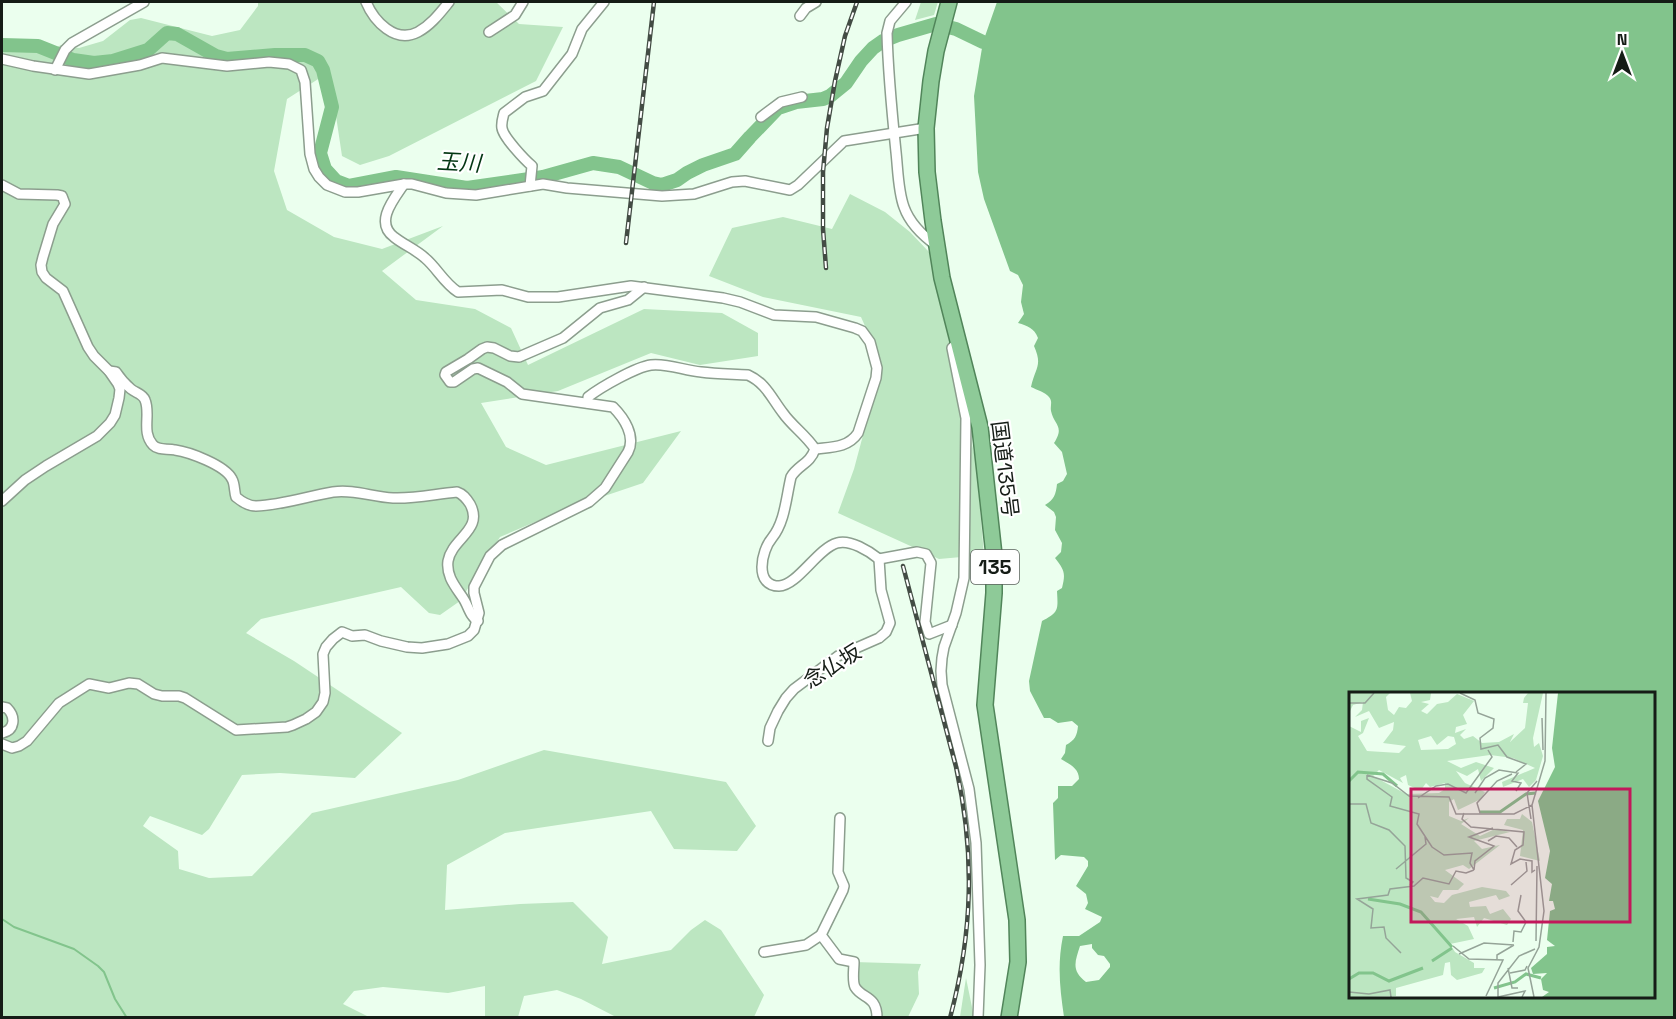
<svg xmlns="http://www.w3.org/2000/svg" width="1676" height="1019" font-family="'Space Grotesk','Noto Sans JP',sans-serif">
<style>
.green{fill:#bce6c1}
.water{fill:#82c48c;fill-rule:evenodd}
.lines{fill:none;stroke-linecap:round;stroke-linejoin:round}
.stream{stroke:#82c48c;stroke-width:2}
.river{stroke:#82c48c;stroke-width:14}
.minor-casing{stroke:#8c9e8e;stroke-width:12}
.trunk-casing{stroke:#51855a;stroke-width:18}
.minor{stroke:#fff;stroke-width:9}
.trunk{stroke:#8eca98;stroke-width:15}
.rail-casing{stroke:#434c44;stroke-width:4.5}
.rail{stroke:#fff;stroke-width:2;stroke-dasharray:7;stroke-linecap:butt}
.labels{text-anchor:middle;dominant-baseline:central;stroke-width:4.5;stroke-linejoin:round;paint-order:stroke}
.shield{fill:#fff;stroke:#5b605c;stroke-width:1.5}
.shield-label{font-size:20px;font-weight:bold;fill:#151c16}
.street-label{font-size:21px;fill:#151c16;stroke:#fff}
.water-label{font-size:22px;font-style:italic;fill:#033613;stroke:#fff}
.inset-river{fill:none;stroke:#82c48c;stroke-width:3}
.inset-road{fill:none;stroke:#95a498;stroke-width:1.5}
.view{fill:#c2185b;fill-opacity:0.15;stroke:#c2185b;stroke-width:3}
.inset-edge{fill:none;stroke:#151c16;stroke-width:3}
</style>
<rect width="100%" height="100%" fill="#ebffee"/>
<g class="green">
<path d="M258,2H496L519,24L563,27L536,81L389,156L360,165L342,156L333,96L326,74L287,99L274,171L287,210L334,237L382,249L443,226L382,271L416,300L475,309L511,328L528,365L644,309L722,313L758,333V356L700,365L651,353L558,391L481,403L506,447L546,465L681,431L643,483L563,510L500,537L460,601L440,615L429,613L401,587L261,619L246,633L294,661L402,733L355,778L280,773L242,775L209,829L202,835L150,816L143,826L178,851L179,869L209,878L252,876L312,813L458,780L544,750L726,782L756,826L737,851L674,849L651,811L505,833L447,865L445,910L520,904L573,902L608,937L602,964L671,950L691,930L705,920L721,930L764,995L754,1017H616L581,999L557,990L524,996L518,1017H485V986L448,993L383,987L354,991L343,1004L369,1017L2,1018V48L46,53L61,45L79,48L103,41L130,20L141,18L212,36L240,30L258,6Z"/>
<path d="M921,2H938L934,15L915,20Z"/>
<path d="M850,194L885,212L910,232L929,252L939,271L943,313L976,462L984,555L939,559L838,513L854,469L874,394L872,342L861,317L763,297L709,276L732,228L783,217L832,229Z"/>
<path d="M854,962L921,964L918,972L919,994L908,1017H877V1009L856,989Z"/>
<path d="M966,978L974,1017H960Z"/>
</g>
<path class="water" d="M997,2H1674V1017H1064C1060,989 1057,965 1063,936H1079L1100,922L1102,917L1085,909L1088,903L1086,894L1076,886L1088,866V861L1084,857L1061,855L1055,860L1053,803L1058,798V786H1072L1079,779C1079,768 1069,764 1061,759L1065,753L1066,745C1075,740 1077,736 1078,726L1072,721L1058,723L1050,718H1044L1030,691L1029,681L1042,621C1059,612 1058,610 1057,591L1062,588C1066,572 1064,570 1055,558L1061,552L1062,543L1055,530L1056,517L1054,512L1045,505C1054,500 1056,494 1057,484L1063,481L1067,474L1062,452L1054,443C1065,426 1054,425 1051,411C1050,405 1053,402 1049,397C1045,392 1037,390 1031,387C1035,368 1043,366 1034,346L1038,338C1034,328 1028,326 1018,323L1024,314L1021,302L1023,285L1018,275L1010,271L984,199L978,172L974,96L983,42ZM1350,694H1654V996H1350ZM1092,944V948L1098,955L1104,956L1110,964V967L1099,980L1086,982C1071,970 1075,962 1080,946Z"/>
<g class="lines">
<path class="stream" d="M2,919L14,927L74,949L98,966L104,972L115,999L127,1018"/>
<path class="river" d="M2,45L38,46L73,60L94,63L113,61L148,50L167,33L177,34L216,56L227,59L275,55H305L318,61L323,70L332,107L320,153L325,169L336,181L349,186L396,177L467,188L543,177L593,163L619,167L653,183L662,185L677,180L687,173L703,165L735,154L750,137L778,108L796,102L823,99L830,96L846,83L861,61L873,48L883,41L898,35L936,24L956,29L983,42"/>
<g class="minor-casing">
<g id="minor">
<path d="M366,2C374,21 395,44 418,32C431,25 440,13 449,2"/>
<path d="M906,2L890,21L887,33C888,73 892,113 896,152C898,170 898,191 904,207C910,224 923,236 937,246"/>
<path d="M800,16L806,8L816,2"/>
<path d="M489,32L515,15L523,2"/>
<path d="M2,59L33,66L89,74L140,65L162,58L227,66L269,62L289,64L301,70L305,82L310,154L314,169L319,177L327,185L345,192H358L404,184H412L446,193L476,195L543,184L567,188L662,196L694,194L732,182L745,181L790,190L798,185L844,141L926,128"/>
<path d="M55,70L65,50L72,43L144,2"/>
<path d="M761,117L781,102L802,97"/>
<path d="M404,184C394,199 374,222 394,237C404,245 415,249 425,258C437,268 444,283 458,292L502,290L528,297H558L631,286L723,298L740,302L774,315L816,317L855,328L862,331L870,342L877,368L876,378L858,433C848,448 831,447 815,449"/>
<path d="M2,185L19,194L57,195L62,196L65,204L53,224L43,257L41,265L42,272L46,278L63,291L88,347L94,356L109,371L118,384L120,389L119,398L115,415L110,423L97,436L46,466L25,480L2,501"/>
<path d="M530,186L532,166C525,160 503,137 502,128C501,123 503,117 504,113L525,97L543,91L572,54L582,29L604,2"/>
<path d="M958,342L952,348L966,418L964,578L956,613L944,647L942,658L941,671L942,685L969,789L976,843L980,965L978,1018"/>
<path d="M109,371L116,372C120,378 125,384 131,389C136,393 143,394 145,400C151,414 141,432 153,445C159,451 167,448 175,450C189,452 225,465 232,479C235,484 234,491 236,497C242,502 248,506 256,506C283,505 308,496 333,492C354,489 372,497 393,498C414,499 435,494 457,492C463,494 466,498 470,504C484,530 452,538 448,561C446,576 455,586 463,598C468,605 470,617 478,621"/>
<path d="M588,403V397C601,387 636,367 651,365C668,363 685,371 701,372C717,374 733,374 748,375C766,383 772,399 783,413C792,426 806,435 815,449C810,464 798,465 791,477C786,498 785,522 772,538C761,551 754,586 779,586C797,586 818,548 837,543C850,539 869,551 879,559"/>
<path d="M879,559L917,552L926,554L931,563L925,622L929,634L952,625"/>
<path d="M2,707L7,708C16,717 15,730 2,733"/>
<path d="M768,741L770,728L778,711L786,698L794,689L838,656L879,638L886,632L890,623L881,590L879,559"/>
<path d="M2,744L12,748L19,746L27,741L59,703L89,684L109,688L129,683L138,684L154,694L162,696H179L185,698L236,730L287,727L293,725L306,719L316,712L323,702L325,693L323,654L326,647L333,639L342,632L352,636L365,635L381,641L407,647L422,648L448,644L468,636L474,630L479,613L474,593V587L490,556L502,545L589,502L605,488L628,452C636,436 624,418 613,407L522,394L507,382L478,368L473,369L454,382H450L445,375L446,372L468,359L482,349L487,347L494,348L510,356L519,357L563,338L600,308L628,300L644,287"/>
<path d="M840,818L838,872L844,886L843,890L821,935L839,959L854,962C854,969 852,981 855,987C862,999 877,995 877,1018"/>
<path d="M764,952L806,945L821,935"/>
</g>
</g>
<g class="trunk-casing">
<path id="trunk" d="M949,2L936,51L931,81L926,128L927,172L933,221L942,278L980,427L994,555V593L985,705L1017,920L1018,962L1009,1018"/>
</g>
<use href="#minor" class="minor"/>
<use href="#trunk" class="trunk"/>
<g class="rail-casing">
<g id="rail">
<path d="M626,243L654,2"/>
<path d="M826,268L823,229V172L827,128L835,81L845,36L857,2"/>
<path d="M903,566L956,767C975,853 973,932 950,1018"/>
</g>
</g>
<use href="#rail" class="rail"/>
</g>
<g class="labels">
<rect class="shield" x="971" y="550" width="48" height="34" rx="4.5"/>
<g class="shield-label">
<text x="995" y="567">135</text>
</g>
<g class="street-label">
<text transform="translate(1005 469) rotate(83)">国道135号</text>
<text transform="translate(832 666) rotate(-32)">念仏坂</text>
</g>
<g class="water-label">
<text transform="translate(459 162) rotate(3)">玉川</text>
</g>
</g>
<g transform="translate(1349 692)">
<rect width="306" height="306" fill="#ebffee"/>
<path d="M0,1H41L37,5L39,18L45,23L50,15L57,16L63,9L61,1H82L81,8L72,10L80,12L72,19L78,22L88,12L99,10L108,2L125,9L114,23L118,32L107,35L106,41L117,37L111,43L115,47L124,44L133,51L150,50L165,42L161,50L176,36L179,11H174L175,6L179,1H194L184,46L185,55L190,51L194,64L187,88L180,95L174,87L154,95L153,90L186,76L164,66L141,63L98,69L112,76L127,70L145,76L132,89L129,77L118,84L107,79L116,91L136,100L132,107L109,118L105,107L100,110V124L112,129L120,126L112,132L131,144L146,137L161,140L125,149L133,157L151,153L120,177L114,173L96,178L115,192L109,198H94L89,206L81,204L86,210L95,211L103,203L133,195L157,199L161,204L150,208L147,203L120,210L121,215L137,214L141,222L154,217L162,227L158,233L135,226L128,235L125,225L107,227L119,234L125,247L101,252L106,260L125,271V276H136L133,281L108,288L102,283L101,270L96,271L94,283L47,296V304L0,305V34L12,40V29L20,26L14,41L9,44L18,59L50,61L57,54L34,51L44,38L45,30L30,36L20,19L6,25L13,18L14,10L4,13L0,21ZM82,44L88,53L99,44L105,45L107,52L99,57L72,58L69,48ZM30,78L54,91L51,86L57,83L59,93L68,97L72,98L77,91L81,95L96,91V97L90,101L57,102L24,84ZM173,122L183,130L191,169L171,164L174,138L155,133L158,127H171Z" fill="#bce6c1" fill-rule="evenodd"/>
<path d="M209,1H306V305H193L200,300L194,298L192,287L198,281L184,282L182,276L198,262V255L206,254L198,248L201,219L206,217L204,209H200L203,192L196,186L201,159L189,109L206,75L203,56Z" fill="#82c48c"/>
<path class="inset-river" d="M0,89L9,80L34,82L48,94M131,120H151L177,102L187,101M19,207L51,212L72,220L103,255M83,269L103,256M0,287L10,281H24L40,289L74,276M145,296L166,290L177,282L192,286"/>
<path class="inset-road" d="M111,1L126,8L129,21L145,27L144,36L131,46L132,57L149,53L158,65L177,72L167,80M0,11H16L25,1M193,26L194,58M18,83L43,91L60,104L100,105L107,122H165L183,113M18,83V87L43,105L41,114L70,122L68,132L83,155L95,163L123,161L121,171L125,178M126,101L136,86L150,78L169,81L163,89L172,91L167,99M69,106L87,94L99,92L117,101L143,65L139,58M0,112H17L22,131L40,138L56,154L57,186L64,190L61,193M115,121L113,127L122,135L175,140L174,153L166,158L162,172L171,167L183,169V180L186,178M131,121L128,111L148,89L163,82M182,127L178,101L188,89M139,149L147,144L160,146L168,155M47,177L77,152L76,145M125,178L126,169L145,154L120,145L144,136M162,193L178,179L177,170M187,249L188,174M164,250L165,239L172,240L177,230L169,219L172,203M104,254L120,267L154,268L137,304M52,261L37,246L35,235L22,236L24,217L8,207L39,203L41,197L65,194L74,186L100,192L107,179L117,181L125,178M110,262L135,251L165,253M148,267V263L165,253M159,276L163,296H169M161,281L176,278L178,274M0,300L20,302L41,298L42,305M173,305L176,299L149,305V291L170,264L186,257M185,305L179,276L190,255L195,219L183,113L196,69L197,1"/>
<path class="view" d="M62,97H281V230H62Z"/>
<rect width="306" height="306" class="inset-edge"/>
</g>
<rect width="1676" height="1019" fill="none" stroke="#151c16" stroke-width="6"/>
<g transform="translate(1622 54)" stroke="#ffffff" stroke-width="4.5" paint-order="stroke">
<path d="M0-4.5L10 22L0 15L-10 22Z" fill="#151c16"/>
<text y="-9" font-size="16" font-weight="bold" text-anchor="middle" fill="#151c16">N</text>
</g>
</svg>
